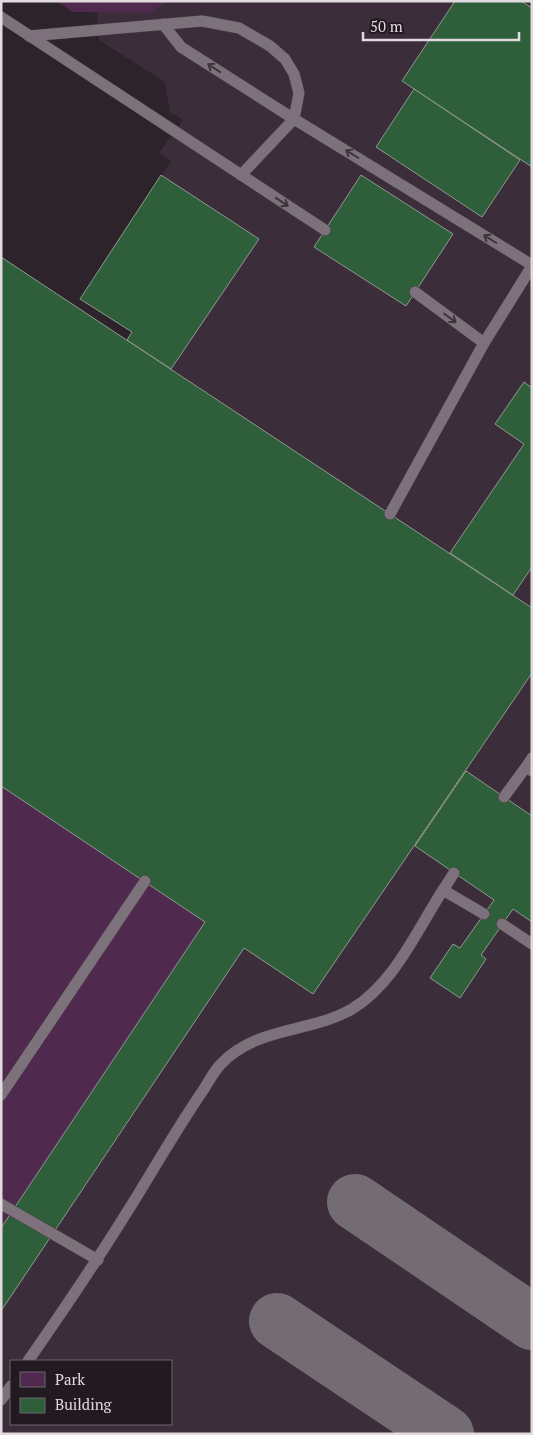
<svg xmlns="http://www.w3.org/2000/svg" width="533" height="1435" font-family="'PT Serif',serif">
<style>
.built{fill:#3b2d3a;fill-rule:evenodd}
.green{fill:#4f2a4e}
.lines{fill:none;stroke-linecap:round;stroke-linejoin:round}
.taxiway{stroke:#746c73;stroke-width:56}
.building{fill:#2f5e3a;stroke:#8f9a90}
.service-casing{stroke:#453e44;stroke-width:12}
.service{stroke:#7d727c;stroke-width:11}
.oneway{stroke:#3d343c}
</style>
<rect width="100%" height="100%" fill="#2c232b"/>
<path class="built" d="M96,1H532V1434H1V257L127,340L132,332L80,299L171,161L159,153L183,120L170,112L165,82L99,40ZM11,1361H171V1424H11Z"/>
<g class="green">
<path d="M56,1H167L151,13L73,12Z"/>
<path d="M1,786L205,922L1,1228Z"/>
</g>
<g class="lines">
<g class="taxiway">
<path d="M355,1202L532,1322"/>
<path d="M277,1321L446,1434"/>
</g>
</g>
<g class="building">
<path d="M455,1H521L532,8V167L402,81Z"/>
<path d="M414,89L520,160L482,217L376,147Z"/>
<path d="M161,175L259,239L171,369L127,340L132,332L80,299Z"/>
<path d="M361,175L453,234L406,306L314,247Z"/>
<path d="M1,257L532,608V673L313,994L244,948L1,1311V1228L205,922L1,786Z"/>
<path d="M524,382L532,388V567L513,595L450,553L524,444L495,424Z"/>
<path d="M466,771L532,816V922L513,909L481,955L486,959L460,998L430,978L453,944L460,948L494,900L415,846Z"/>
</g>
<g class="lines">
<g class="service-casing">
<g id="service">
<path d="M1,17L325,230"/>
<path d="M163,24L181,47L294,119L532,265"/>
<path d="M29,36L202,21L239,28L270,46L285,59L294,74L299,93L294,119L241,175"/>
<path d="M415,292L484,343"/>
<path d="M390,514L484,343L532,266"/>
<path d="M532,758L526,767L532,771"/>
<path d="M504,797L526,767"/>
<path d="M443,890L454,873"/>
<path d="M502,924L532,944"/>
<path d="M1,1095L145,881"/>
<path d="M1,1204L98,1260"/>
<path d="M28,1361C70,1301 110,1241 148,1178C166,1148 184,1118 204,1089C209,1081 214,1071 221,1064C257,1026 311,1033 352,1009C394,984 417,930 443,890L484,914"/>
<path d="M1,1400L11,1386"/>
</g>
</g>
<use href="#service" class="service"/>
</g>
<defs><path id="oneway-shaft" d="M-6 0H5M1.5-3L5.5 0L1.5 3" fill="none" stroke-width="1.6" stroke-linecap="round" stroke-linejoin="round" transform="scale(1.25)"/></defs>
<g class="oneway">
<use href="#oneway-shaft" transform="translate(214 68) rotate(-147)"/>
<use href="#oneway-shaft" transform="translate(352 154) rotate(-148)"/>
<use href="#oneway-shaft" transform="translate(282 202) rotate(33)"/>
<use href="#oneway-shaft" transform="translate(490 239) rotate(-148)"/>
<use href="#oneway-shaft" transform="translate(450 318) rotate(37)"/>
</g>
<rect width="533" height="1435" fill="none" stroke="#e1dbe0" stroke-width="5"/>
<rect x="10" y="1360" width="162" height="65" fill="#221921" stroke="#6e676d"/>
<rect x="20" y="1372" width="25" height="15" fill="#4f2a4e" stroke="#6e676d"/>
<text x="55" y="1385" font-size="15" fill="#e1dbe0">Park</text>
<rect x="20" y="1398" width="25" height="15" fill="#2f5e3a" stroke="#6e676d"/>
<text x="55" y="1410" font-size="15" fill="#e1dbe0">Building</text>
<path d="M363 32v8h156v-8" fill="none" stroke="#e1dbe0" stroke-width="2.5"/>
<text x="370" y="32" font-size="15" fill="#e1dbe0" stroke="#221921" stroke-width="4" paint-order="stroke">50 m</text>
</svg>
